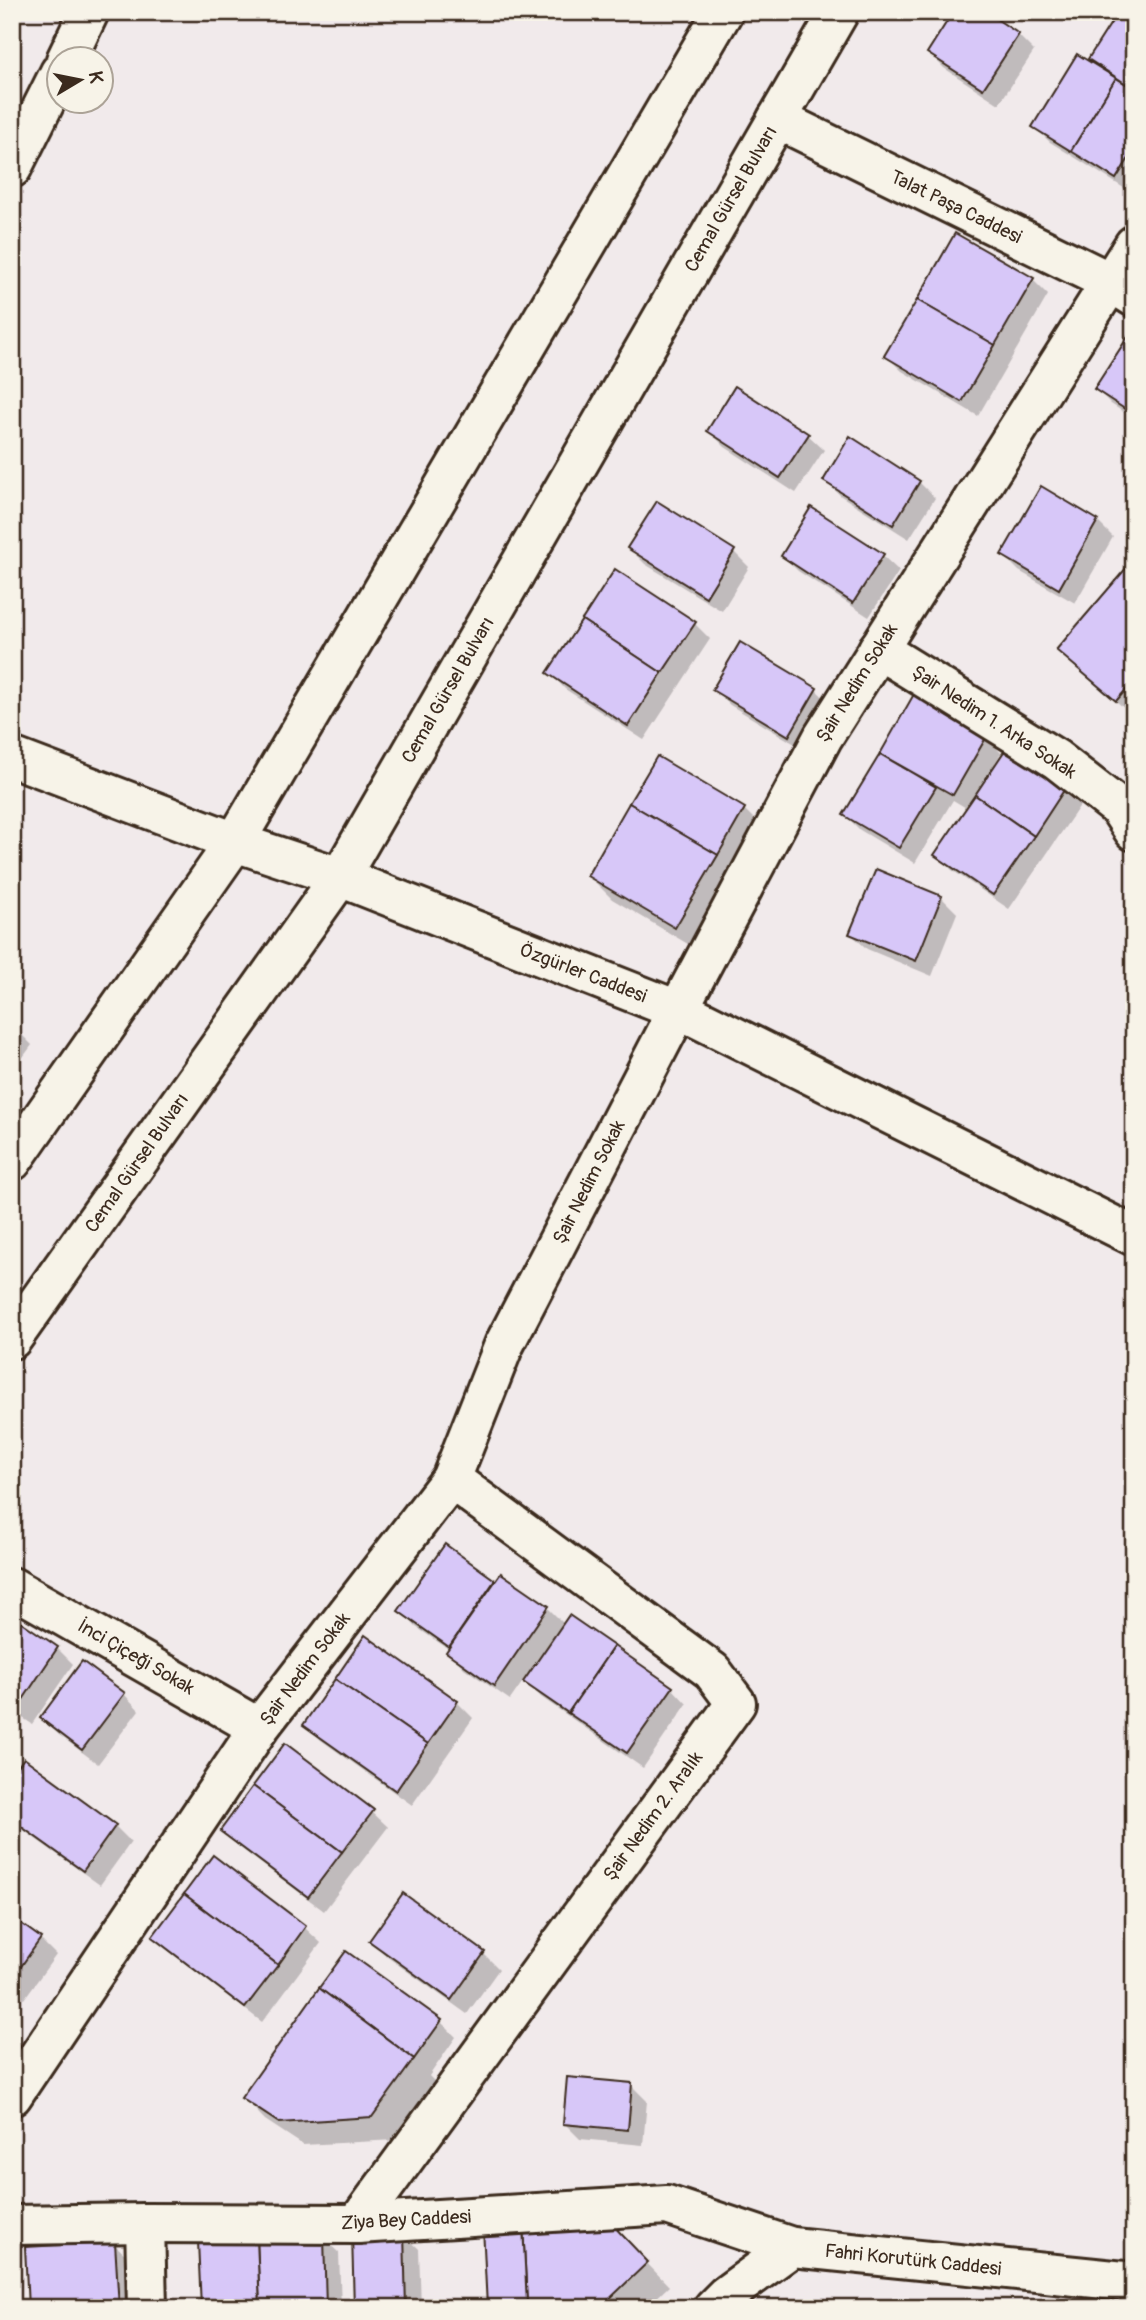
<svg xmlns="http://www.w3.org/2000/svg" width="1146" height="2320" font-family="Pangolin,sans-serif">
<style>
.shadow{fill:#0003}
.building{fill:#d7c7f8;stroke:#3b2a1e;stroke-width:2}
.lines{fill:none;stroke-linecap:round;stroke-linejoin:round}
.minor-casing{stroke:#3b2a1e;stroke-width:44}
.tertiary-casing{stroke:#3b2a1e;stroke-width:44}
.minor{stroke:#f7f3e8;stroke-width:38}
.tertiary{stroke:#f7f3e8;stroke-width:38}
.labels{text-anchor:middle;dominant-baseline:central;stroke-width:6;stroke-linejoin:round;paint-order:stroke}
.street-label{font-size:19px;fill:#3b2a1e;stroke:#f7f3e8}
</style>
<rect width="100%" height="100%" fill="#f1eaeb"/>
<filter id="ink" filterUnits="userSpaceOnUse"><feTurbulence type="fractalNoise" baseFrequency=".0143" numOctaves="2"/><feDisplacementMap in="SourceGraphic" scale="14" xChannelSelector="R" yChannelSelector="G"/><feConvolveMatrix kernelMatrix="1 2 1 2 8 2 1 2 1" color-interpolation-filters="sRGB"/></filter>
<g filter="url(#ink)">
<g class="shadow">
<path d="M1134,18V191L1132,193L1050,142L1034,127L1101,69L1090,58Z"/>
<path d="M1018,35L1034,51L999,104L944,68L929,53Z"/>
<path d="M1032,279L1048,295L978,416L902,371L886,356Z"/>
<path d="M1134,336V419L1111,404L1096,389Z"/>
<path d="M709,431L808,435L824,450L796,493L725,447Z"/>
<path d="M825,481L919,482L935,498L909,539L841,496Z"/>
<path d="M812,510L883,556L899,571L869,617L798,571L783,556Z"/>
<path d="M1097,521L1113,537L1075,603L1019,571L1003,555Z"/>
<path d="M629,548L734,552L749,567L722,611L645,564Z"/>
<path d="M1134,562V717L1059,650Z"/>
<path d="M694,623L710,639L644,740L565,689L550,673Z"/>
<path d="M741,644L816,690L832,705L805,750L730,705L714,690Z"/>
<path d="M915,696L986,737L1001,753L995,763L998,765L1010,747L1083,801L1009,909L952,870L937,855L968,809L953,800L915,863L860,830L845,815Z"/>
<path d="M658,758L744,809L760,825L698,950L612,899L589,876Z"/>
<path d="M877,871L941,897L957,913L932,976L867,949L851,934Z"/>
<path d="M12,1025L32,1045L12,1072Z"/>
<path d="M445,1546L496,1583L548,1608L564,1624L672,1688L687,1704L643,1768L541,1697L524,1680L510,1700L464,1668L449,1652L450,1650L416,1627L401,1611Z"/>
<path d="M12,1614L17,1621L57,1648L73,1664L32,1724L12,1711Z"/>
<path d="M365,1638L457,1702L473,1718L412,1805L321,1740L306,1725Z"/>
<path d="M124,1694L139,1710L98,1764L58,1734L42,1718Z"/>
<path d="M25,1761L115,1826L131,1842L100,1885L12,1822V1778Z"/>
<path d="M372,1812L388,1827L324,1911L238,1846L222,1830Z"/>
<path d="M213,1858L305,1928L321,1943L262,2022L170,1952L154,1937Z"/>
<path d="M403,1896L484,1954L499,1969L467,2014L386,1956L371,1940Z"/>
<path d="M12,1919L40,1939L56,1955L24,1999L12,1991Z"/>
<path d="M441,2022L456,2037L429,2076L436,2083L395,2140L303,2145L265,2120L243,2097Z"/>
<path d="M631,2085L647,2101L643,2145L580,2139L564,2123Z"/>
<path d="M607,2222L669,2286L646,2308L489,2306Z"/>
<path d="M403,2234L419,2249L421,2308H356Z"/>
<path d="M323,2238L339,2253L341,2308H202Z"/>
<path d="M114,2244L130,2259L133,2308H30Z"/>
</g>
<g class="building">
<path d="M953,12H986L1019,34L983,89L927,53Z"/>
<path d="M1118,12H1128L1134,16V89L1088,59Z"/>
<path d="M1077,54L1116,78L1071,151L1032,127Z"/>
<path d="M1116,78L1134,89V150L1116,179L1071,151Z"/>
<path d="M955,233L1034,278L995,345L917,300Z"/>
<path d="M917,300L995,345L962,402L884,356Z"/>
<path d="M1131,332L1134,334V415L1094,389Z"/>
<path d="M735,386L809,434L780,478L707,431Z"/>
<path d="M850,436L920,481L893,525L823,481Z"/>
<path d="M1041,486L1098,520L1059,589L1001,555Z"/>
<path d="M657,501L735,550L706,597L627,548Z"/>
<path d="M811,507L884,554L853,603L781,556Z"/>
<path d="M1134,559V681L1116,701L1056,650Z"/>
<path d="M615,569L696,622L662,673L582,620Z"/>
<path d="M582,620L662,673L628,726L547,673Z"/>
<path d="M740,642L817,688L789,736L712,690Z"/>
<path d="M914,694L987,736L953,795L880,754Z"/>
<path d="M1009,744L1068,784L1034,836L975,795Z"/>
<path d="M880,754L936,787L899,848L843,815Z"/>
<path d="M657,756L745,808L718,855L629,803Z"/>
<path d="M975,795L1034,836L993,895L934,855Z"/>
<path d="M629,803L718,855L675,928L587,876Z"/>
<path d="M876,869L942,896L916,961L849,934Z"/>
<path d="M445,1544L495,1580L449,1647L398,1611Z"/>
<path d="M501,1573L549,1606L494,1686L446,1652Z"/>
<path d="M569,1615L614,1646L568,1713L523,1682Z"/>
<path d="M17,1619L58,1647L16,1710L12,1708V1626Z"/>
<path d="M365,1635L458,1701L428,1744L335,1679Z"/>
<path d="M614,1646L673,1687L627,1753L568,1713Z"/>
<path d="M82,1661L125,1693L82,1750L40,1718Z"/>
<path d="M335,1679L428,1744L396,1791L303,1725Z"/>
<path d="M285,1743L374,1810L342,1852L253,1786Z"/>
<path d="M24,1758L116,1825L83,1871L12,1820V1775Z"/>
<path d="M253,1786L342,1852L308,1897L220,1831Z"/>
<path d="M213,1855L306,1926L278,1965L184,1894Z"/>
<path d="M403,1893L485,1952L451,2000L369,1941Z"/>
<path d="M184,1894L278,1965L245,2008L152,1937Z"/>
<path d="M12,1917L41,1938L12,1979Z"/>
<path d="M346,1951L442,2020L414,2059L319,1988Z"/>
<path d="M319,1988L414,2059L372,2117L279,2123L241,2098Z"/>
<path d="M567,2077L632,2083L628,2130L563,2124Z"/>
<path d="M608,2220L648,2262L600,2308L527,2304L523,2225Z"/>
<path d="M523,2225L527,2304L487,2307L483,2227Z"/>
<path d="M404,2232L406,2308H354L352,2234Z"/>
<path d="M324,2236L326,2308H260L257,2239Z"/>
<path d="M257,2239L260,2308H201L198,2241Z"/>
<path d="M115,2242L119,2308H28L25,2247Z"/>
</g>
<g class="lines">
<g class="minor-casing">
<g id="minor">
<path d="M66,60L89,12"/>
<path d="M777,119L1110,282L1134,297"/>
<path d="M12,168L60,72"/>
<path d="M878,649L1056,759L1119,808L1134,831"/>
<path d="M12,1587L259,1728"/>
<path d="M12,2096L259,1728L451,1479L504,1345L678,1010L823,737L1134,245"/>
<path d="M145,2223L147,2308"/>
<path d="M357,2224L736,1703L712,1671L451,1479"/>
<path d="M12,2225L145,2223L357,2224L667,2205L792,2247"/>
<path d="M713,2308L726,2295L792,2247L1134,2282"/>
</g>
</g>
<g class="tertiary-casing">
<g id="tertiary">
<path d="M12,757L235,842L340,877L695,1017L1134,1236"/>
<path d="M12,1161L235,842L723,12"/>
<path d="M12,1339L340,877L839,12"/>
</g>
</g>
<use href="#minor" class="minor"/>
<use href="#tertiary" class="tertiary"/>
</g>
</g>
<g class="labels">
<g class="street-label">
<text transform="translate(731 199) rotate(-60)">Cemal Gürsel Bulvarı</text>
<text transform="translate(956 207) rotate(26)">Talat Paşa Caddesi</text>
<text transform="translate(857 683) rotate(-58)">Şair Nedim Sokak</text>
<text transform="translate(448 690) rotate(-60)">Cemal Gürsel Bulvarı</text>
<text transform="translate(994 722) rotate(33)">Şair Nedim 1. Arka Sokak</text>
<text transform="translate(583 973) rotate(21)">Özgürler Caddesi</text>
<text transform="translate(137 1163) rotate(-55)">Cemal Gürsel Bulvarı</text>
<text transform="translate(589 1182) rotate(-63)">Şair Nedim Sokak</text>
<text transform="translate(136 1657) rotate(30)">İnci Çiçeği Sokak</text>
<text transform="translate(305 1669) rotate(-53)">Şair Nedim Sokak</text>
<text transform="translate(653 1816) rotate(-54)">Şair Nedim 2. Aralık</text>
<text transform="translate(406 2220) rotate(-3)">Ziya Bey Caddesi</text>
<text transform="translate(913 2260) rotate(6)">Fahri Korutürk Caddesi</text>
</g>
</g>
<rect width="1146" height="2320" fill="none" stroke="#f7f3e8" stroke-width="42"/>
<rect x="21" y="21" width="1104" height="2278" fill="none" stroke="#3b2a1e" stroke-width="2.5" filter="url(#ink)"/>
<g transform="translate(80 80) rotate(80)"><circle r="33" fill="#f7f3e8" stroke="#aca397" stroke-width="2"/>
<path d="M0-5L12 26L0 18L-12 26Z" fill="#3b2a1e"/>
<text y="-10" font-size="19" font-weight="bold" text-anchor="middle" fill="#3b2a1e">K</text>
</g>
</svg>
